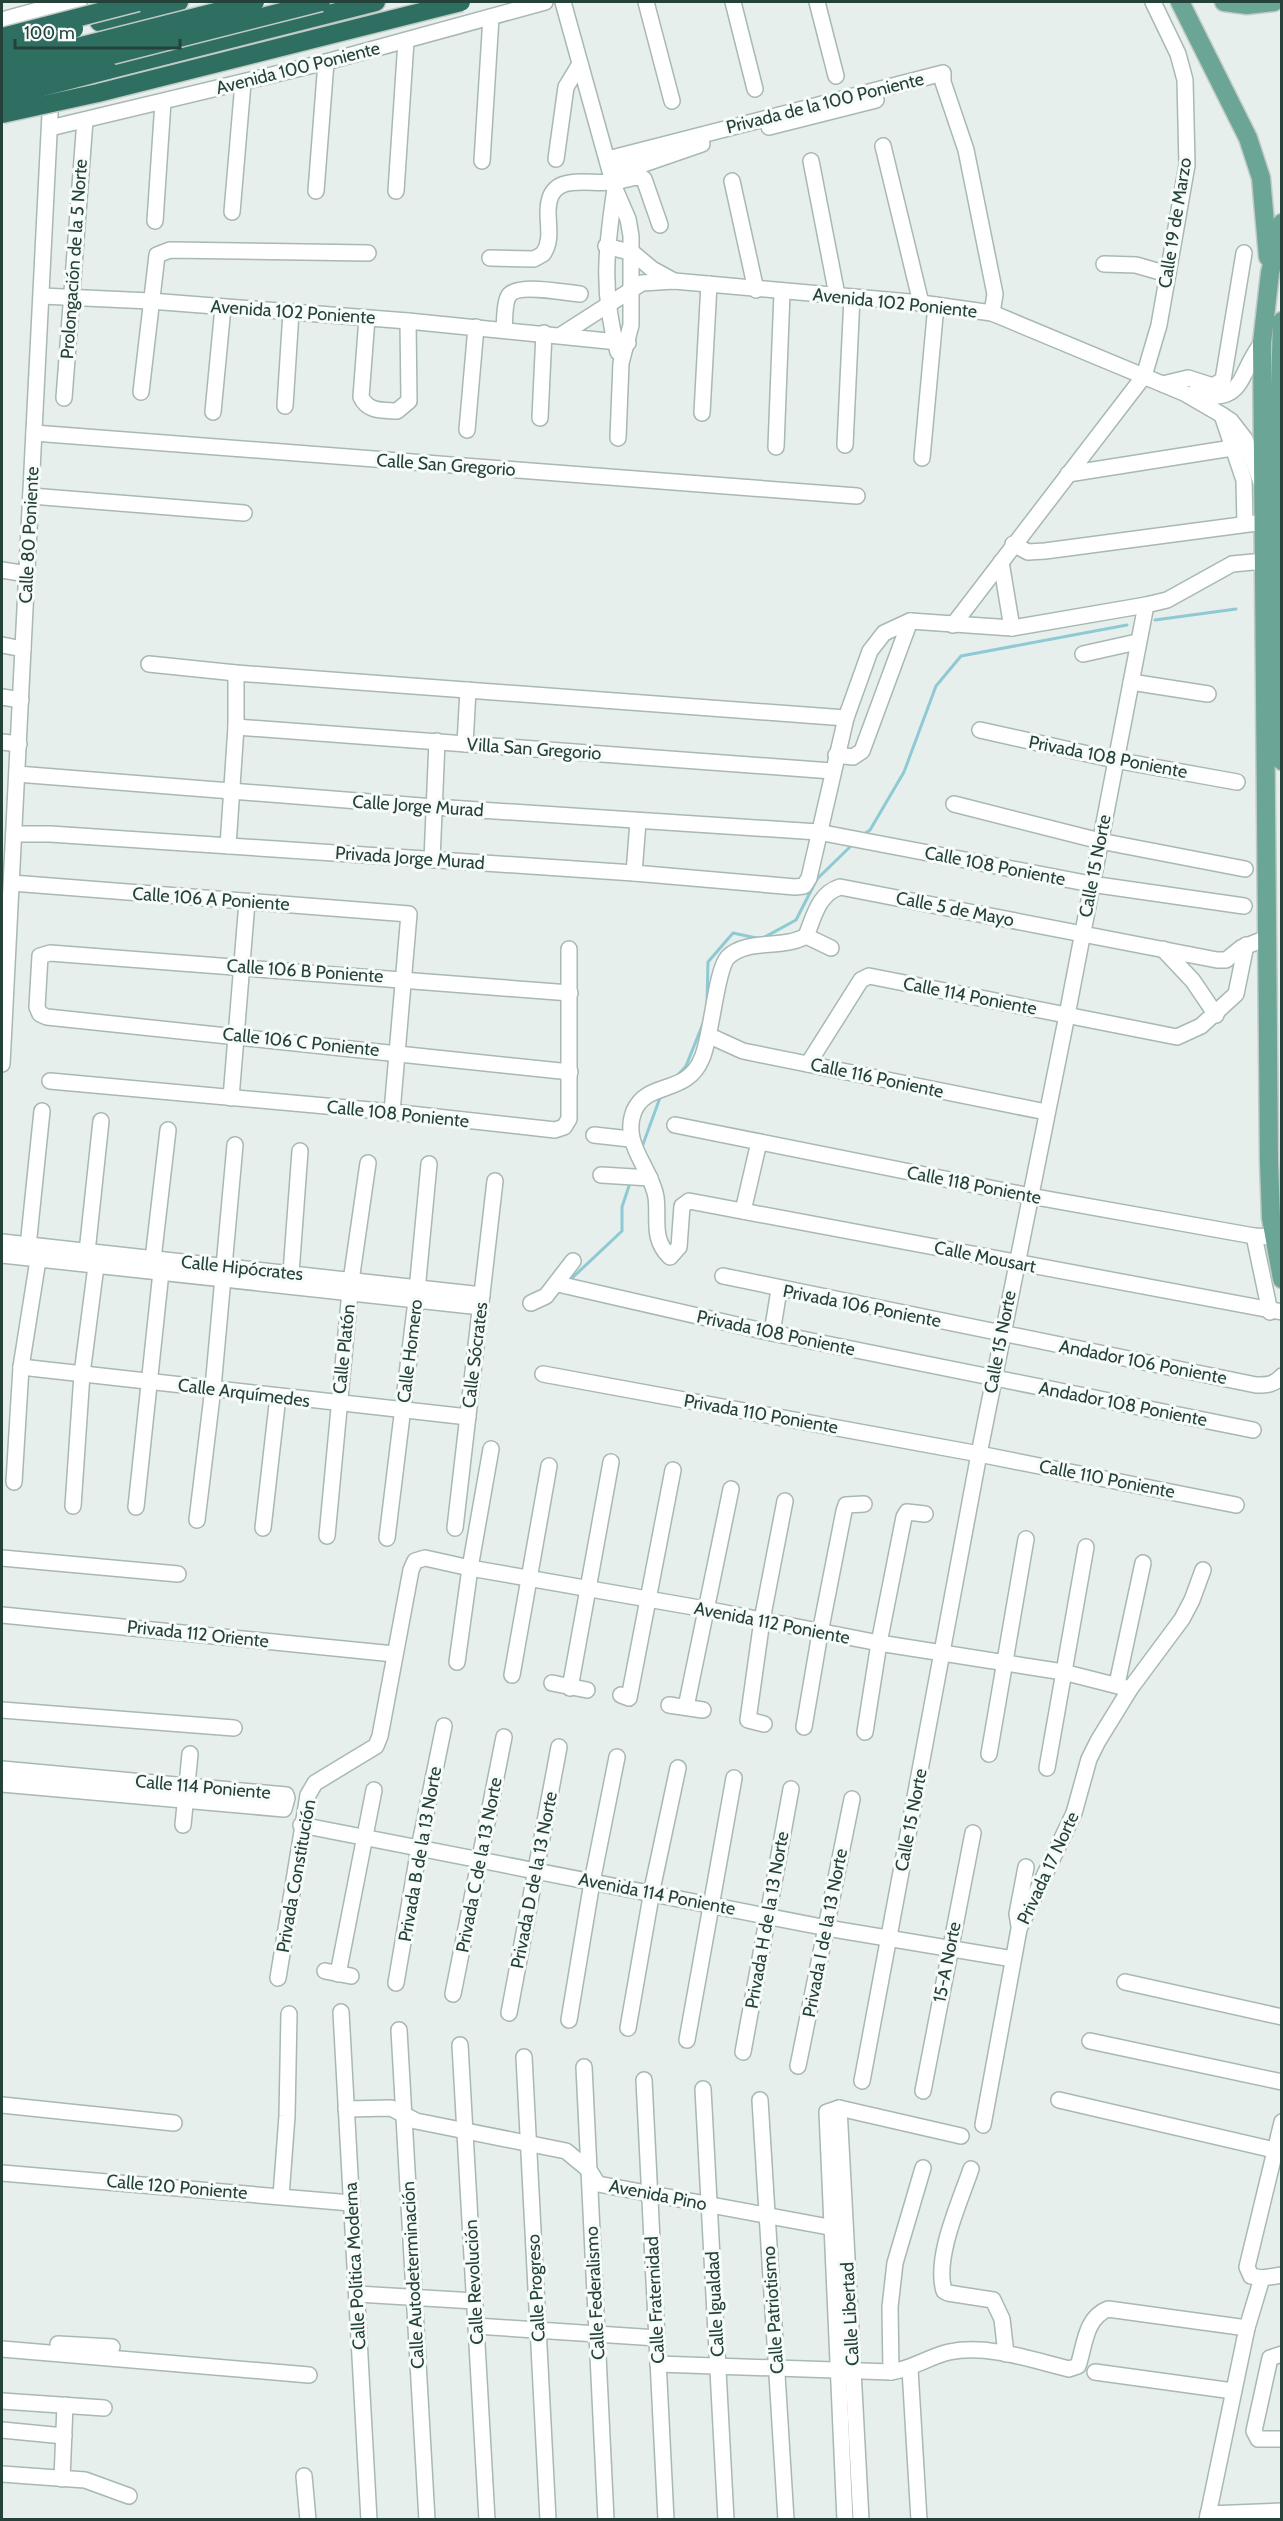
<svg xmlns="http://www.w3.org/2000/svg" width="1283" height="2521" font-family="Cabin,sans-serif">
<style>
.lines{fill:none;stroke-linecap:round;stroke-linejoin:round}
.stream{stroke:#8ec9d4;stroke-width:3}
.minor-casing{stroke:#a8b8b2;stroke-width:18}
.major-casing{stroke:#c2cac8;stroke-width:21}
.highway-casing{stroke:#c2cac8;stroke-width:21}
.minor{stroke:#fff;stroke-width:15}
.major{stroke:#6aa596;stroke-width:18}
.highway{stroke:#2f6f62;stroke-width:18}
.highway-bridge-casing{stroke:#c2cac8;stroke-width:21;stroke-linecap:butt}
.highway-bridge{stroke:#2f6f62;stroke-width:18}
.labels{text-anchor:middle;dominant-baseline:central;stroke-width:6;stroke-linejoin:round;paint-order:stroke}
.street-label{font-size:18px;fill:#24423a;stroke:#f7fbf9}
</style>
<rect width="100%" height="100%" fill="#e6efeb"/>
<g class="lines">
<g class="stream">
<path d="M1155,620L1236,609"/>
<path d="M864,834L870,830L904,772L936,686L961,656L1127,625"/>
<path d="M707,1003L708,962L733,933L761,939L796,920L817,879L852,845"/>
<path d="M677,1076L686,1066L704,1021"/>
<path d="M642,1147L661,1095"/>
<path d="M570,1280L622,1231V1207L630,1183"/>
</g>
<g class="minor-casing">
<g id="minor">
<path d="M563,2L615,189L628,219L631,236V325L621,363L618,438"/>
<path d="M646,2L672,101"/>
<path d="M733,2L755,89"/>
<path d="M817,2L836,76"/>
<path d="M2,20L67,2"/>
<path d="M73,28L79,2"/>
<path d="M51,34L52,2"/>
<path d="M769,127L876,100"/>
<path d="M50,128L326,62L545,2"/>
<path d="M883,146L921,303"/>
<path d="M556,159L566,87L580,64"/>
<path d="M608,159L943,73V82L966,150L995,294L992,313"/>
<path d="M482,161L491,17"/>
<path d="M811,161L837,295"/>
<path d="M610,170L644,164L702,144"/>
<path d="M732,181L756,290"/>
<path d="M615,189C606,248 601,293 618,352"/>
<path d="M316,191L326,62"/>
<path d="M396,191L406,41"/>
<path d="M232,212L243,83"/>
<path d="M155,221L163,102"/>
<path d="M606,246L633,253L652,269L674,281"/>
<path d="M490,258L534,259L543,254C552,241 548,227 548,212C548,171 585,185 613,182C622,181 631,177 641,177L644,179L660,225"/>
<path d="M1104,264L1136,265L1167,274"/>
<path d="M42,296L150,301L408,321L628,343"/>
<path d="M367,318L361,397C368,412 382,410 397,411L409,401L408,321"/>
<path d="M504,329C505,320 504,305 508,297C515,282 566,293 580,294"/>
<path d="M561,335L642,283L674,281L921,303L992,313L1184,393L1222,415L1231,421L1245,439L1261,482"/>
<path d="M1163,384L1188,378L1213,386L1223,380L1244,253"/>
<path d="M141,392L157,255L170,250L368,253"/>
<path d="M1193,394C1247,405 1237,374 1262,343"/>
<path d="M64,398L85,120"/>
<path d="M285,406L291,312"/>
<path d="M213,412L223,307"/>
<path d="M702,413L709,284"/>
<path d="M1222,415L1244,480L1245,524"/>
<path d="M540,418L544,333"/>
<path d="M467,430L476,327"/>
<path d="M34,433L857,496"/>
<path d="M845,445L852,297"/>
<path d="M776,447L782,293"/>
<path d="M922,458L936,305"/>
<path d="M1068,474L1232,448"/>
<path d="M31,496L244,513"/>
<path d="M1013,544L1028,552L1045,551L1264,522"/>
<path d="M1001,562L1012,628"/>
<path d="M2,570L27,574"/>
<path d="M953,625L1144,376L1159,325L1187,165L1185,80L1178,54L1153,2"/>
<path d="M2,645L23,649"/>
<path d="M1083,654L1137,642"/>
<path d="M149,664L236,673L846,718"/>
<path d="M1131,682L1208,694"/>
<path d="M2,697L21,700"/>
<path d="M236,727L832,771"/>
<path d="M980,730L1115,760L1237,782"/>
<path d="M2,742L19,744"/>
<path d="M465,744L468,690"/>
<path d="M836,755L853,757L862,751L910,621"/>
<path d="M17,774L434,807L818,832L1091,884L1244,906"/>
<path d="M954,804L1100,841L1245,869"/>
<path d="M15,834H50L634,873L795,887L804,886L809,878L846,718L870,651L884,633L910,621L1012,628L1146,605L1167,600L1232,564L1264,561"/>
<path d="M228,846L236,727V673"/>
<path d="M432,860L437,741"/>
<path d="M634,873L638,822"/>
<path d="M12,883L409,914L392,1112"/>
<path d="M806,936L831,948"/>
<path d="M1267,938L1241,948L1226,960H1217L840,887C818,894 814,917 806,936C782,950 748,938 728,957C716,969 712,1035 702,1058C687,1096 647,1080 634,1111C621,1144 651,1167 656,1197C659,1219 651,1239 670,1257L679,1247L682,1206L689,1201L1282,1312"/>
<path d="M1163,949L1193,981L1216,1015"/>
<path d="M570,993L50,953L40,956L37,1007L40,1014L47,1017L570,1072"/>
<path d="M710,1036L743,1051L1046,1112"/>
<path d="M2,1064L51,94"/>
<path d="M808,1064L861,980L869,976L1177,1037L1201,1026L1236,994L1246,945"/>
<path d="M50,1081L392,1112L555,1130L564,1127L569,1119V949"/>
<path d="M231,1098L247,902"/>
<path d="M675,1125L1030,1196L1254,1236L1274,1237"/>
<path d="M594,1135L630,1139"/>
<path d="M601,1175L650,1178"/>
<path d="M743,1211L759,1142"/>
<path d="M1254,1236L1270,1312"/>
<path d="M2,1242L482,1295"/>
<path d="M87,1252L101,1121"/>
<path d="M2,1255L481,1307"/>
<path d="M27,1256L42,1111"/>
<path d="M153,1259L168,1130"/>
<path d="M291,1273L300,1151"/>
<path d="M723,1276L1256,1385C1267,1385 1274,1385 1282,1376"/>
<path d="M558,1284L772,1333L1253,1430"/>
<path d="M531,1303L546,1296L573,1261"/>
<path d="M772,1333L779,1290"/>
<path d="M21,1367L468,1417"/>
<path d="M543,1374L979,1454L1236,1505"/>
<path d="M14,1482L21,1367L38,1260"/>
<path d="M73,1506L82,1374L96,1266"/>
<path d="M136,1507L161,1272"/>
<path d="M197,1520L213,1388L235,1145"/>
<path d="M263,1528L278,1396"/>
<path d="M455,1528L495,1181"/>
<path d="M327,1536L351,1281L368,1163"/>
<path d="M387,1538L416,1301L429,1164"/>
<path d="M2,1558L178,1574"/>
<path d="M2,1615L394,1654"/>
<path d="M457,1662L470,1568L491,1449"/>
<path d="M512,1675L549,1466"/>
<path d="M552,1683L587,1690"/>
<path d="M1117,1684L1143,1563"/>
<path d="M570,1688L611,1462"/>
<path d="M621,1695L629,1698L673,1470"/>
<path d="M669,1705L703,1710"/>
<path d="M686,1707L731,1489"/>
<path d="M2,1710L234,1728"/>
<path d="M764,1724L748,1720L762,1620L785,1501"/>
<path d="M804,1727L820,1633L844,1511L846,1505L864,1504"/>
<path d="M865,1732L879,1643L904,1517L907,1512L925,1514"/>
<path d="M989,1754L1026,1539"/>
<path d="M1047,1768L1086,1547"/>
<path d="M2,1769L286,1795L287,1798L284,1809L2,1784"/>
<path d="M183,1825L190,1754"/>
<path d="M301,1825L827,1928L1013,1959"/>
<path d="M1019,1926L1017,1914L1026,1867"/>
<path d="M325,1971L351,1976"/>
<path d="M338,1974L374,1790"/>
<path d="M278,1978L308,1795L315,1783L376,1746L380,1736L411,1570L415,1561L425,1558L470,1568L705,1609L879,1643L1063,1672L1130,1689"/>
<path d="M1125,1982L1282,2017"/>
<path d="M396,1983L419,1848L444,1726"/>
<path d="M453,1994L504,1737"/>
<path d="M341,2012L369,2520"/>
<path d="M509,2013L559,1747"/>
<path d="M569,2020L592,1882L617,1757"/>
<path d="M628,2028L653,1885L678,1768"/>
<path d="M399,2030L427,2520"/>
<path d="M687,2040L734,1778"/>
<path d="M1090,2041L1282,2082"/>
<path d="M460,2045L487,2520"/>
<path d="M743,2052L791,1789"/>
<path d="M524,2057L548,2520"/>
<path d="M798,2066L852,1799"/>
<path d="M584,2067L606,2520"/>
<path d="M644,2080L666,2520"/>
<path d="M862,2081L979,1454L1067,1015L1146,605"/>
<path d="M703,2089L726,2520"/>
<path d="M923,2091L973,1833"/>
<path d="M760,2100L786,2520"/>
<path d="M1059,2100L1274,2150"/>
<path d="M2,2105L174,2123"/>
<path d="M839,2108L861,2520"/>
<path d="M346,2109L391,2108L416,2121L566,2151L589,2170L598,2184L845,2230"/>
<path d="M1282,2122L1247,2267L1251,2276L1262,2278L1282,2275"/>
<path d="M983,2125L1019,1929L1074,1813L1089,1759L1098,1741L1130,1689L1182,1619L1192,1600L1203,1570"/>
<path d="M971,2169C960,2202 934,2257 944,2291L948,2293L993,2300L1002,2319L1006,2354"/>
<path d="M2,2173L351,2203"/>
<path d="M281,2196L287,2116L289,2014"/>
<path d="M357,2294L475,2301"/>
<path d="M476,2326L657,2338"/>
<path d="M58,2344L112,2347"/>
<path d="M2,2349L309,2375"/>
<path d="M1282,2354L1270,2358L1254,2431L1258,2439H1282"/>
<path d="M658,2364L891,2372C912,2369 928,2357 949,2352C988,2344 1032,2360 1069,2369L1078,2366C1085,2345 1085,2318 1108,2309L1247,2328"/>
<path d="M910,2369L919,2520"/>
<path d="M891,2372L890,2307L895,2263L923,2168"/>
<path d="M1095,2372L1233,2391"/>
<path d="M2,2401L104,2408"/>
<path d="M2,2430L64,2436"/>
<path d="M2,2474L85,2480L129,2496"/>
<path d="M304,2476L308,2520"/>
<path d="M62,2479L65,2405"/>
<path d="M1208,2514L1282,2511"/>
<path d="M845,2520L827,2112L839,2108L961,2136"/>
<path d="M1207,2520L1247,2328L1262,2278"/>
</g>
</g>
<g class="major-casing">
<g id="major">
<path d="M1180,2L1248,138L1261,178L1268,257"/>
<path d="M1224,2L1247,5L1274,2"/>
<path d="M1282,223L1270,273L1262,343L1269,1161L1271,1218L1282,1279"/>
<path d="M1282,321L1279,424L1282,761"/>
</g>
</g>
<g class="highway-casing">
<g id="highway">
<path d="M99,22L179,2"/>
<path d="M108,70L376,2"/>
</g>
</g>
<use href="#minor" class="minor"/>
<use href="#major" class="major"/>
<use href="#highway" class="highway"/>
<g class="highway-bridge-casing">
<g id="highway-bridge">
<path d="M2,37L138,2"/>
<path d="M2,51L74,29"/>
<path d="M2,66L255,2"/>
<path d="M2,83L321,2"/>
<path d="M4,97L108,70"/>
<path d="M2,114L98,93L461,2"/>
</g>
</g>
<use href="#highway-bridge" class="highway-bridge"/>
</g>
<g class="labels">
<g class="street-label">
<text transform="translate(298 68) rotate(-14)">Avenida 100 Poniente</text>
<text transform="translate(825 103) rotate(-14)">Privada de la 100 Poniente</text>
<text transform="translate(1175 223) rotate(-81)">Calle 19 de Marzo</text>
<text transform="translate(74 259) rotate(-86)">Prolongación de la 5 Norte</text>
<text transform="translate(895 303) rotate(6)">Avenida 102 Poniente</text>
<text transform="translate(293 312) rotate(4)">Avenida 102 Poniente</text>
<text transform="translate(446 465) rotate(4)">Calle San Gregorio</text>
<text transform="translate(29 535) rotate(-87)">Calle 80 Poniente</text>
<text transform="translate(534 749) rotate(4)">Villa San Gregorio</text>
<text transform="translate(1108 757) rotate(11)">Privada 108 Poniente</text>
<text transform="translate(418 806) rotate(4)">Calle Jorge Murad</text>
<text transform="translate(410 858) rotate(4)">Privada Jorge Murad</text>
<text transform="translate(995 866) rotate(11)">Calle 108 Poniente</text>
<text transform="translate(1095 866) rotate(-79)">Calle 15 Norte</text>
<text transform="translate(211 899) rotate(4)">Calle 106 A Poniente</text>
<text transform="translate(955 909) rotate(11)">Calle 5 de Mayo</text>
<text transform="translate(305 971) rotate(4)">Calle 106 B Poniente</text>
<text transform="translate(970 996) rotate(11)">Calle 114 Poniente</text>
<text transform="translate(301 1042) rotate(6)">Calle 106 C Poniente</text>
<text transform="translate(877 1078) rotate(12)">Calle 116 Poniente</text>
<text transform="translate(398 1114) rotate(6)">Calle 108 Poniente</text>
<text transform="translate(974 1185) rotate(11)">Calle 118 Poniente</text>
<text transform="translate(985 1257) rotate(11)">Calle Mousart</text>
<text transform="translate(242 1268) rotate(6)">Calle Hipócrates</text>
<text transform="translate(862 1306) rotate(11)">Privada 106 Poniente</text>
<text transform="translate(776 1333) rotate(12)">Privada 108 Poniente</text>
<text transform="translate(1000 1342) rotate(-79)">Calle 15 Norte</text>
<text transform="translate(344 1349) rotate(-84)">Calle Platón</text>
<text transform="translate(410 1351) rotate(-83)">Calle Homero</text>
<text transform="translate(475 1355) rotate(-83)">Calle Sócrates</text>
<text transform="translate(1143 1362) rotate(11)">Andador 106 Poniente</text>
<text transform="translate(244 1393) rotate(7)">Calle Arquímedes</text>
<text transform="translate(1123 1404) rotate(11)">Andador 108 Poniente</text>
<text transform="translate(761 1414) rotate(10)">Privada 110 Poniente</text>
<text transform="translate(1107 1479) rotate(11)">Calle 110 Poniente</text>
<text transform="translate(772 1623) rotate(11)">Avenida 112 Poniente</text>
<text transform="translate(198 1634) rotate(6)">Privada 112 Oriente</text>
<text transform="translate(203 1787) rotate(5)">Calle 114 Poniente</text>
<text transform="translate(911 1820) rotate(-79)">Calle 15 Norte</text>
<text transform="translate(420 1854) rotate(-80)">Privada B de la 13 Norte</text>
<text transform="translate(479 1865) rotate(-79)">Privada C de la 13 Norte</text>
<text transform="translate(1048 1868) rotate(-65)">Privada 17 Norte</text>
<text transform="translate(296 1876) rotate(-80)">Privada Constitución</text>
<text transform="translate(534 1880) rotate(-79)">Privada D de la 13 Norte</text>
<text transform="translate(657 1894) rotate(11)">Avenida 114 Poniente</text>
<text transform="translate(767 1920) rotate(-80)">Privada H de la 13 Norte</text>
<text transform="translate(825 1933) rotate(-79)">Privada I de la 13 Norte</text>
<text transform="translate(947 1962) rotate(-79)">15-A Norte</text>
<text transform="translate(177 2187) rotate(5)">Calle 120 Poniente</text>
<text transform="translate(658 2195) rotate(11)">Avenida Pino</text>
<text transform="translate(355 2266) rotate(-93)">Calle Política Moderna</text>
<text transform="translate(413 2275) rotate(-93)">Calle Autodeterminación</text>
<text transform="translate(474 2282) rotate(-93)">Calle Revolución</text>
<text transform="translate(536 2288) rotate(-93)">Calle Progreso</text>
<text transform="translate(595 2293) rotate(-93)">Calle Federalismo</text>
<text transform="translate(655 2300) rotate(-93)">Calle Fraternidad</text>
<text transform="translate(715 2304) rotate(-93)">Calle Igualdad</text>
<text transform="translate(773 2310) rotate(-94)">Calle Patriotismo</text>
<text transform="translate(850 2314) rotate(-93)">Calle Libertad</text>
</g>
</g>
<rect width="1283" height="2521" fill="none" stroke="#24423a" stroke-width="6"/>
<path d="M15 39v9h165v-9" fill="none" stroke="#24423a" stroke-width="3"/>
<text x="24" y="39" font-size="18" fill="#24423a" stroke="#f7fbf9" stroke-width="4.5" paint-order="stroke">100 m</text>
</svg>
